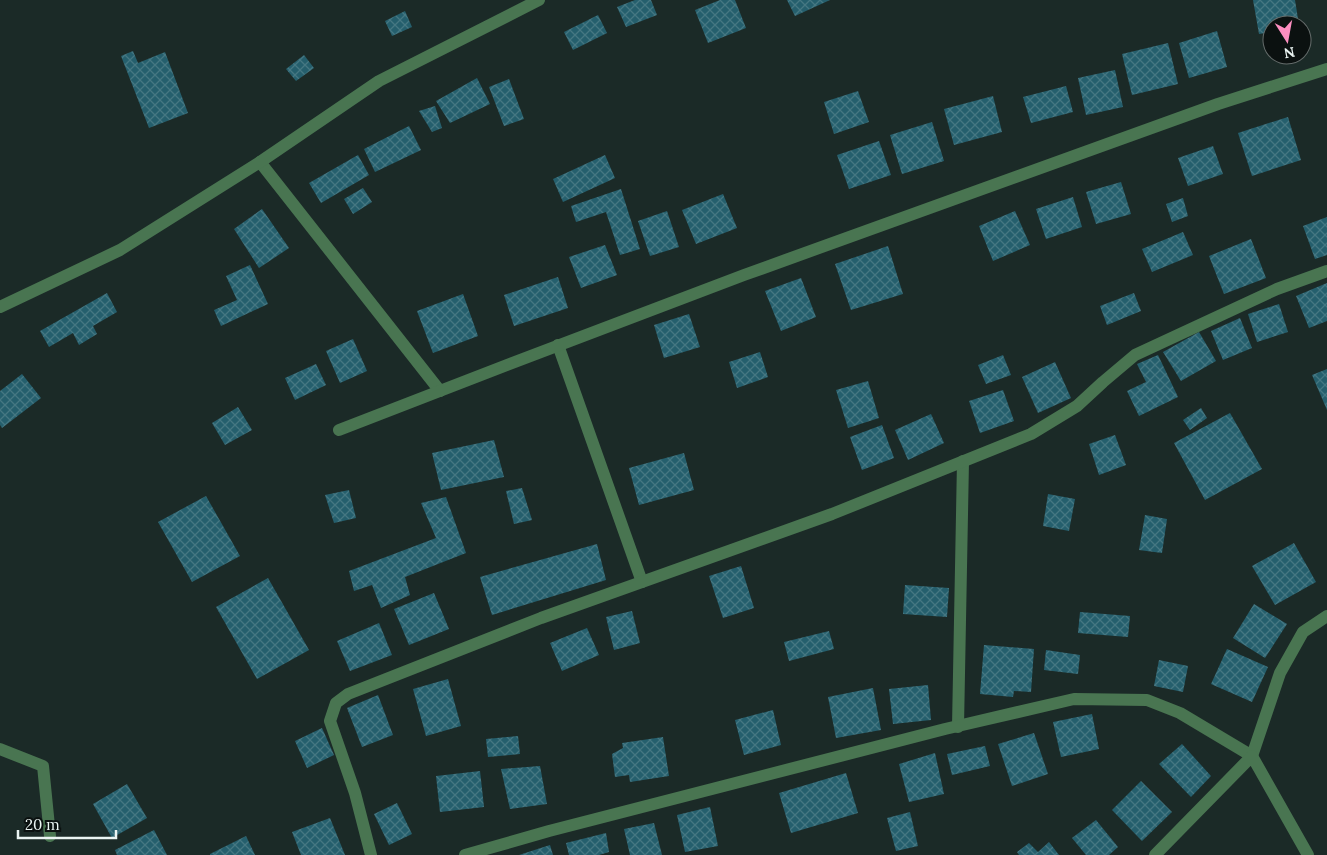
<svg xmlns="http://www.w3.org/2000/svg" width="1327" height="855" font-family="Lora,serif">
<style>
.building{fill:url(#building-cross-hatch)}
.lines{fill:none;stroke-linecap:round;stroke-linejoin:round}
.minor{stroke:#497551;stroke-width:12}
</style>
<defs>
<pattern id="building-cross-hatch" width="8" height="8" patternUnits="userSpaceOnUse" patternTransform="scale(1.25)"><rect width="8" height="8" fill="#255f6d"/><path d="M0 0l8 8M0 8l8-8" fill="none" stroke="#457782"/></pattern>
</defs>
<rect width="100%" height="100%" fill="#1b2a27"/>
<g class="building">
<path d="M635,0H651L657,15L626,27L617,7Z"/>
<path d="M720,0H735L746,28L708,43L695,10Z"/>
<path d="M787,0H830L795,16Z"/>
<path d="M1253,0H1295L1299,25H1272V32L1259,34Z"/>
<path d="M405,11L412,27L392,36L385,21Z"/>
<path d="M598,15L607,33L573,50L564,32Z"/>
<path d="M1217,31L1227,67L1189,78L1179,43Z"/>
<path d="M1168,43L1178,84L1132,95L1122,54Z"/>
<path d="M133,51L138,63L165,52L188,113L149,128L121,56Z"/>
<path d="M304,55L314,68L296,81L286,69Z"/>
<path d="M1115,70L1123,107L1086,115L1078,78Z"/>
<path d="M477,78L490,104L450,123L436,101Z"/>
<path d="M509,79L524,119L504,126L489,87Z"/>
<path d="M1066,86L1073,112L1031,123L1023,97Z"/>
<path d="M858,91L869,122L834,134L824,102Z"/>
<path d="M993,96L1002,132L954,145L944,109Z"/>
<path d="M435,106L442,128L432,132L419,111Z"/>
<path d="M1288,117L1301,160L1252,176L1238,133Z"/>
<path d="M932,122L944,161L902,174L890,135Z"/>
<path d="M409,126L421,150L375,172L364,149Z"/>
<path d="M879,141L891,175L849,189L837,155Z"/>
<path d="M1213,146L1223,174L1188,186L1178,158Z"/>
<path d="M358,155L369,175L321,203L309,183Z"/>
<path d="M605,155L615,178L563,202L553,179Z"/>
<path d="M1121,182L1131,214L1096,224L1086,192Z"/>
<path d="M363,188L372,202L353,214L344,199Z"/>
<path d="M621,189L640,249L620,255L606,212L576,222L571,206Z"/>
<path d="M723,194L737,228L696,244L682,210Z"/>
<path d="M1073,197L1082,227L1046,239L1036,209Z"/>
<path d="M1183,198L1188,216L1172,222L1166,204Z"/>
<path d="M262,209L289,248L259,268L234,229Z"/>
<path d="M667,211L679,247L650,256L638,221Z"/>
<path d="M1015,211L1030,245L993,261L979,226Z"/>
<path d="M1327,217V255L1315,259L1303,226Z"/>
<path d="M1183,232L1193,255L1152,272L1142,249Z"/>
<path d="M1251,239L1266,278L1224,294L1209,256Z"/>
<path d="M605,245L617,275L581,288L569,257Z"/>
<path d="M888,246L903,294L851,310L835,264Z"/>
<path d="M250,265L268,304L221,326L214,310L237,300L226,276Z"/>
<path d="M558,277L568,308L514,326L504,295Z"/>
<path d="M801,278L816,317L781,331L765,291Z"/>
<path d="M1327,283V321L1309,328L1296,296Z"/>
<path d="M107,293L117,312L93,326L97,334L79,345L73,333L49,347L40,331Z"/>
<path d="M1134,293L1141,311L1107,325L1100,306Z"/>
<path d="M463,294L478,336L433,353L417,311Z"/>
<path d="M1279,304L1288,332L1257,342L1248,314Z"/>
<path d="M689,314L700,347L664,358L654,325Z"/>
<path d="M1240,318L1252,348L1223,360L1211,331Z"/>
<path d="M1199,332L1216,361L1181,381L1163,352Z"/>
<path d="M353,339L367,371L340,383L326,351Z"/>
<path d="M760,352L768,377L737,388L729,362Z"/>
<path d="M1003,355L1011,375L986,384L978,365Z"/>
<path d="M1158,355L1178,397L1139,416L1127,391L1146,382L1137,364Z"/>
<path d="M1055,362L1071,398L1038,413L1022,377Z"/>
<path d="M316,364L326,385L295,400L285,378Z"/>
<path d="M1327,369V410L1312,375Z"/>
<path d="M22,374L41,398L2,428L0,425V391Z"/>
<path d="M868,381L879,418L848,428L836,390Z"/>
<path d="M1003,390L1014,421L980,433L969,401Z"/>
<path d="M238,407L252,430L225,445L212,423Z"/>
<path d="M1201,408L1207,418L1190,430L1183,420Z"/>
<path d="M1230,413L1262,469L1205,500L1174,443Z"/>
<path d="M931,414L944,443L908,460L895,430Z"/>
<path d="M882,425L894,458L862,470L850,437Z"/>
<path d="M1115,435L1126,465L1099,475L1089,444Z"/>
<path d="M494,440L504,477L441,490L432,453Z"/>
<path d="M684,453L694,490L639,505L629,468Z"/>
<path d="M522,488L532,520L514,524L506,491Z"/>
<path d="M349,490L356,518L334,523L325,495Z"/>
<path d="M1048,494L1075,499L1069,531L1043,526Z"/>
<path d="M206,496L240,556L192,582L158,522Z"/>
<path d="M446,497L466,553L405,577L410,595L381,608L372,585L354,591L349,571L436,538L421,503Z"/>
<path d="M1145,515L1167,519L1162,553L1139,550Z"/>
<path d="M1294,543L1316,582L1275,605L1252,566Z"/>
<path d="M597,544L606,580L492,615L480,577Z"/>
<path d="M741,566L754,608L723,618L709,576Z"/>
<path d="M268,578L309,650L257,679L216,607Z"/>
<path d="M905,585L949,588L947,617L903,614Z"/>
<path d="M434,593L449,629L409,645L394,609Z"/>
<path d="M1254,604L1287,624L1265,658L1233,638Z"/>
<path d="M632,611L640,643L614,650L606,617Z"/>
<path d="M1080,612L1130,616L1128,637L1078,633Z"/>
<path d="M379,623L392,655L350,671L337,641Z"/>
<path d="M587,628L599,655L562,671L550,643Z"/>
<path d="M829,631L834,649L789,661L784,642Z"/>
<path d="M984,645L1034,649L1031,692L1014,691L1013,697L980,694Z"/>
<path d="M1227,649L1268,667L1252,702L1211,684Z"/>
<path d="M1046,650L1080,655L1078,674L1044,670Z"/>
<path d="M1159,660L1188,666L1183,692L1154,686Z"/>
<path d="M448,679L461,726L426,736L413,689Z"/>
<path d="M928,685L931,720L893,724L889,689Z"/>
<path d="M873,688L881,730L836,738L828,697Z"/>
<path d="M378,695L393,735L362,747L347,708Z"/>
<path d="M773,710L781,745L744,755L735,720Z"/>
<path d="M1092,714L1099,749L1061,757L1053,722Z"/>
<path d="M322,728L334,755L307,768L295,741Z"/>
<path d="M1034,733L1048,774L1012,786L998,744Z"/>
<path d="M518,736L520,754L488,757L486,739Z"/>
<path d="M663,737L669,776L630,782L629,775L615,777L612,754L623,748L622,743Z"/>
<path d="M1182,744L1211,776L1191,797L1159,764Z"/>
<path d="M985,746L990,766L952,775L947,754Z"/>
<path d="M935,753L944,794L909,802L899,764Z"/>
<path d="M540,766L547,804L510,809L501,769Z"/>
<path d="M480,771L484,807L440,812L436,776Z"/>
<path d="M846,773L858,813L791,833L779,793Z"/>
<path d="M1141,781L1172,812L1142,841L1112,810Z"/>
<path d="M127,784L147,818L112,838L93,804Z"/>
<path d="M397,803L412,834L389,845L374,814Z"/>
<path d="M710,807L718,846L685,852L677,815Z"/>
<path d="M910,812L918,846L896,851L887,818Z"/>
<path d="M330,818L345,855H301L292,832Z"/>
<path d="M1096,820L1118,847L1109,855H1086L1072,838Z"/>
<path d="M654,823L662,855H630L624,829Z"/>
<path d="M154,830L167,855H117L115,850Z"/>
<path d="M606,833L609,852L599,855H569L566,843Z"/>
<path d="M246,836L255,855H210V854Z"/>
<path d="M1049,842L1059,855H1019L1017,852L1029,843L1038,852Z"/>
<path d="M550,845L553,855H519Z"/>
</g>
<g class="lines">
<g class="minor">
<path d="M260,162L440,391"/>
<path d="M0,307L120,250L260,162L379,81L539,0"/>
<path d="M558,345L642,582"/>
<path d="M339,430L507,365L744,275L1218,104L1327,69"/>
<path d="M958,727L963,461"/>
<path d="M0,749L43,766L50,836"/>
<path d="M371,855L355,793L330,721L336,703L348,694L541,618L832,514L1031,434L1077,406L1103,382L1135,355L1277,289L1327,271"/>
<path d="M465,855L549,831L945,729L1074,699L1147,700L1180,713L1252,756L1280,673L1303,632L1327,616"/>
<path d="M1155,855L1252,756L1308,855"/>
</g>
</g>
<g transform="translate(1287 40) rotate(169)"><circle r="24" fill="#0b1110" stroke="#656c6b"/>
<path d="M0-4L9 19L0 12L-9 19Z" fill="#fd8ec0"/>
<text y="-8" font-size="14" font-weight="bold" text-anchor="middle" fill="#ebf5f3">N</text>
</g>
<path d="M18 830v8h98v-8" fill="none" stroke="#ebf5f3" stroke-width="2.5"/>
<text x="25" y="830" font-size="15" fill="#ebf5f3" stroke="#0b1110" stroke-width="4" paint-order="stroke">20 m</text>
</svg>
